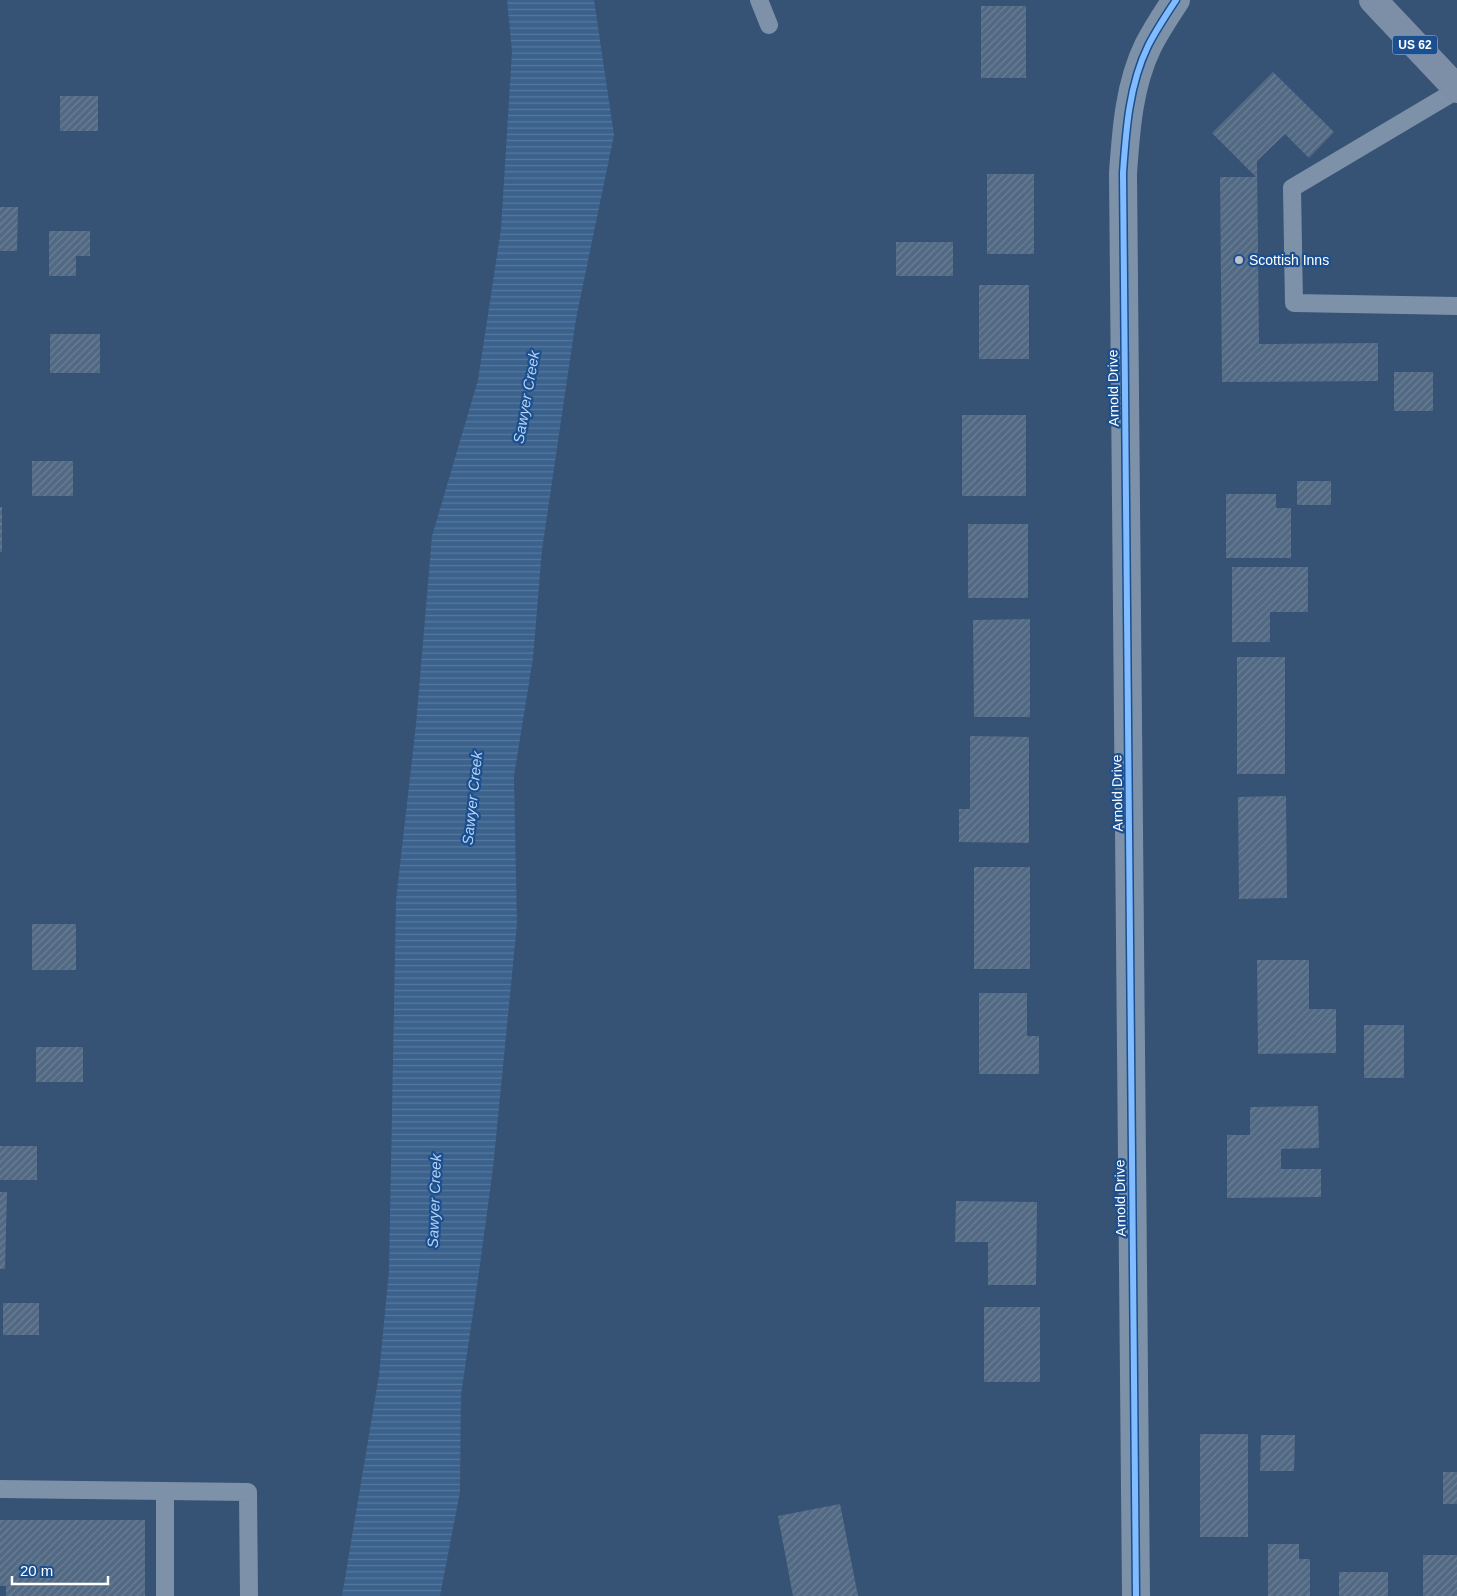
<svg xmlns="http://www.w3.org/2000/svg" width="1457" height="1596" font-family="Helvetica,sans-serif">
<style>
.water{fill:url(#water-rules)}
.building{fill:url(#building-hatch)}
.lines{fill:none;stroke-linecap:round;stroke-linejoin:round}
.service{stroke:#7d92a8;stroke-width:18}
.minor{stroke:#7d92a8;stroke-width:28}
.primary{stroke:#7d8ea7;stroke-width:28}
.cycleway-casing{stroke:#1b4f8f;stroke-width:9}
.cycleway{stroke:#80bcff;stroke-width:6}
.poi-dot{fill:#b9c2ce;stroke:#1b4f8f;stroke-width:2}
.labels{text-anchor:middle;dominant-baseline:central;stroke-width:4.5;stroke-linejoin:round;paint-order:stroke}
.shield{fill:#1b4f8f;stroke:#bbcadd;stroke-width:1}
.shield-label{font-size:12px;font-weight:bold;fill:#fff}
.poi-label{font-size:14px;fill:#fff;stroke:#1b4f8f;text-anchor:start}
.street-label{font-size:14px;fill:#fff;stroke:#1b4f8f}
.water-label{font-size:15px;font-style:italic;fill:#b5d3f5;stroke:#1b4f8f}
</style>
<defs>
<pattern id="water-rules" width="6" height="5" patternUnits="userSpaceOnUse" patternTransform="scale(1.25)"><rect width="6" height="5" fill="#3b618d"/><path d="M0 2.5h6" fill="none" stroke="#58799e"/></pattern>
<pattern id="building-hatch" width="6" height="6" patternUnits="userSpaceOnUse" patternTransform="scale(1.25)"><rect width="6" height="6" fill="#526984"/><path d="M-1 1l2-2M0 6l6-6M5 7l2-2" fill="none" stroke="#6c8096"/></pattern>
</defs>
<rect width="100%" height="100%" fill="#365274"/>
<path class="water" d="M507,0H594L614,135L576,319L542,550L533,658L514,776L517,924L493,1168L479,1272L461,1395L460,1492L440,1596H342L379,1375L389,1270L396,900L416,724L432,536L478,380L501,229L512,51Z"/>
<g class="building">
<rect x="981" y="6" width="45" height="72"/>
<path d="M1273,72L1334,132L1309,158L1285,134L1257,161L1259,344L1378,343V381L1222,382L1220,177H1256L1212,133Z"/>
<rect x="60" y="96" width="38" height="35"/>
<rect x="987" y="174" width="47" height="80"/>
<path d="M0,207H18L17,251H0Z"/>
<path d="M49,231H90V256H76V276H49Z"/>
<rect x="896" y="242" width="57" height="34"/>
<rect x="979" y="285" width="50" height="74"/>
<rect x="50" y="334" width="50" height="39"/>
<rect x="1394" y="372" width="39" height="39"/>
<rect x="962" y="415" width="64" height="81"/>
<rect x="32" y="461" width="41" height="35"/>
<rect x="1297" y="481" width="34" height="24"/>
<path d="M1226,494H1276V508H1291V558H1226Z"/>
<rect x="0" y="507" width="2" height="45"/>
<rect x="968" y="524" width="60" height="74"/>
<path d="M1232,567H1308V612H1270V642H1232Z"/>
<path d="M1030,619V717H974L973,620Z"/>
<rect x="1237" y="657" width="48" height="117"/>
<path d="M970,736L1029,737V843L959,842V809H970Z"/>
<path d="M1286,796L1287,898L1239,899L1238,797Z"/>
<rect x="974" y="867" width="56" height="102"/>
<rect x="32" y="924" width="44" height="46"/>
<path d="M1257,960H1309V1009H1336V1053L1258,1054Z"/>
<path d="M979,993H1027V1036H1039V1074H979Z"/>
<rect x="1364" y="1025" width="40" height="53"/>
<rect x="36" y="1047" width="47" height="35"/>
<path d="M1318,1106L1319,1148L1281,1149V1169H1321V1197L1227,1198V1135H1250V1107Z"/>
<rect x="0" y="1146" width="37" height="34"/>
<path d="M0,1192H7L5,1269H0Z"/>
<path d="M956,1201L1037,1202L1036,1285H988V1242H955Z"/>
<rect x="3" y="1303" width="36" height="32"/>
<rect x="984" y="1307" width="56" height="75"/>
<rect x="1200" y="1434" width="48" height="103"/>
<path d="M1261,1435H1295L1294,1471H1260Z"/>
<rect x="1443" y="1472" width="14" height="32"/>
<path d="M840,1504L858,1596H793L778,1516Z"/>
<path d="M0,1520H145V1596H6V1586H0Z"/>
<path d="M1268,1544H1299V1559H1310V1596H1268Z"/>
<rect x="1423" y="1555" width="34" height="41"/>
<rect x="1339" y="1572" width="49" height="24"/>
</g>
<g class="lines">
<g class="service">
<path d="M759,0L769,25"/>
<path d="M1457,90L1292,188L1294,303L1457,306"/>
<path d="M0,1489L248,1492L249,1596"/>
<path d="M165,1596V1491"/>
</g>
<path class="minor" d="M1136,1596L1123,173C1126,130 1129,85 1148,46C1156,30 1166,15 1176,0"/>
<path class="primary" d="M1373,0L1457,89"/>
<g class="cycleway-casing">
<path id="cycleway" d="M1136,1596L1123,173C1126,130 1129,85 1148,46C1156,30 1166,15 1176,0"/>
</g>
<use href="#cycleway" class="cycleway"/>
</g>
<circle class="poi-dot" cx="1239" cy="260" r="5"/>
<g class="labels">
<rect class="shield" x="1392.5" y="35.5" width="45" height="19" rx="4"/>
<g class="shield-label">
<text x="1415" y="45">US 62</text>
</g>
<g class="poi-label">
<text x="1249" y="260">Scottish Inns</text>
</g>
<g class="street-label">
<text transform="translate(1113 388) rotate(-91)">Arnold Drive</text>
<text transform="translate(1117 793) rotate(-91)">Arnold Drive</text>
<text transform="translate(1120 1198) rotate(-91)">Arnold Drive</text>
</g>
<g class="water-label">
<text transform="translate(526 397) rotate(-80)">Sawyer Creek</text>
<text transform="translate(472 798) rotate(-84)">Sawyer Creek</text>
<text transform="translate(434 1201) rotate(-88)">Sawyer Creek</text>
</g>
</g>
<path d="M12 1576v8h96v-8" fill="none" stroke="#ffffff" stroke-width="2.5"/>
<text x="20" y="1576" font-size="15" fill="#ffffff" stroke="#1b4f8f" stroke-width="4" paint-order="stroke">20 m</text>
</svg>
